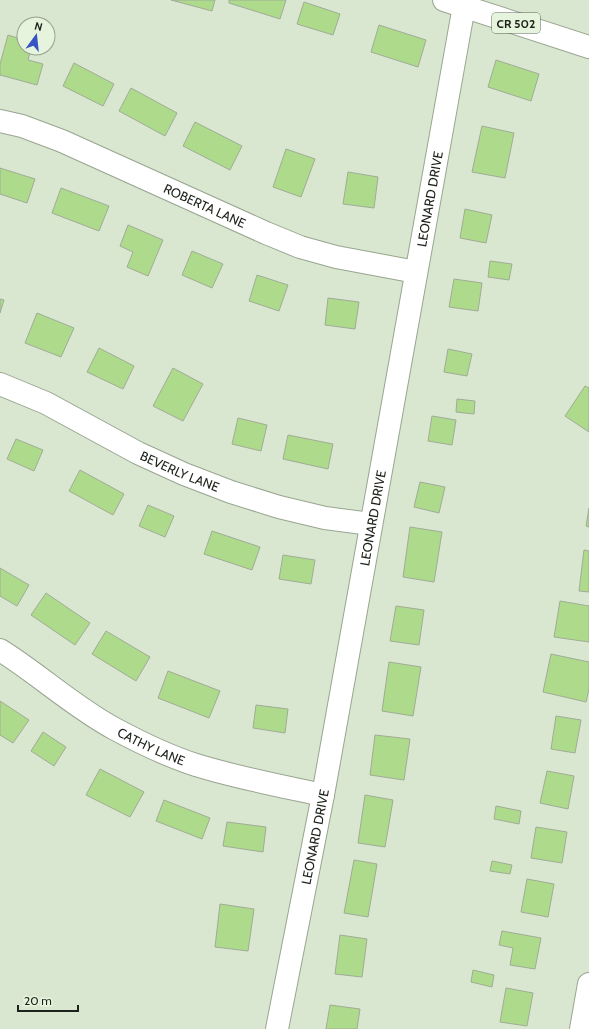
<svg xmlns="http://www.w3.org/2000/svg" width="589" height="1029" font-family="Cabin,sans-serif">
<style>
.building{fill:#aeda8c;stroke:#a0ac97}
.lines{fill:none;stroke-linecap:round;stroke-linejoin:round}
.street-casing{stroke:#98a590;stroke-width:24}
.primary-casing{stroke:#98a590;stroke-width:24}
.street{stroke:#fff;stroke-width:22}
.primary{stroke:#fff;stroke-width:22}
.labels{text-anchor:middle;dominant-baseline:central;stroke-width:3;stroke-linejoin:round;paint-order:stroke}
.shield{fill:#e7f4dd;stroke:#5a6154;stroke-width:1}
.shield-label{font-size:12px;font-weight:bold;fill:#1d221a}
.street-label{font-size:13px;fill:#1d221a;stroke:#e7f4dd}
</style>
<rect width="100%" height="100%" fill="#d9e7d0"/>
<g class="building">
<path d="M171,0H215L212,11Z"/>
<path d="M229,0H286L280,19L229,3Z"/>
<path d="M304,2L340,14L333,35L297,24Z"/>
<path d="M379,25L426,40L418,67L371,52Z"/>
<path d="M8,35L24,40V48H31L28,60L43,64L37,85L0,75V64Z"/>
<path d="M496,60L539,74L531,101L488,87Z"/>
<path d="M74,63L114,84L103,106L63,86Z"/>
<path d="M131,88L177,113L165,136L119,111Z"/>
<path d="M195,122L242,146L230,170L183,146Z"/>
<path d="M482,126L514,133L505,178L472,172Z"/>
<path d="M286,149L315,159L301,197L273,187Z"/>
<path d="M0,168L35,179L27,203L0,194Z"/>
<path d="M348,172L378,177L374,208L343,204Z"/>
<path d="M61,188L109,206L99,231L52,213Z"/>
<path d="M465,209L492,215L486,243L460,238Z"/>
<path d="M128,225L163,240L148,276L127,267L133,252L120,246Z"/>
<path d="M192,251L223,264L212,288L182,275Z"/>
<path d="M490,261L512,264L509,280L488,277Z"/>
<path d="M257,275L288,285L279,311L249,301Z"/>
<path d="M454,279L482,283L478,311L449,307Z"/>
<path d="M328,298L359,302L355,329L325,325Z"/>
<path d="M0,299L4,300L0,313Z"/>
<path d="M37,313L74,328L61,357L25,343Z"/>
<path d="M99,348L134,366L123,389L87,372Z"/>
<path d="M448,349L472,354L467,376L444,372Z"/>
<path d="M173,368L203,384L183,421L153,406Z"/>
<path d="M585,386L589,388V432L565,416Z"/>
<path d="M457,399L475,401L474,414L456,412Z"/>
<path d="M432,416L456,420L452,445L428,441Z"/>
<path d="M238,418L267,425L261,451L232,444Z"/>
<path d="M288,435L333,444L328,469L283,459Z"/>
<path d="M16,439L43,450L34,471L7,459Z"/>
<path d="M80,470L124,494L113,515L69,491Z"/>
<path d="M420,482L445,487L439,513L414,507Z"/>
<path d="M148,505L174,516L165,537L139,526Z"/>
<path d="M589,508V527L586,526Z"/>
<path d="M410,527L442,532L434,582L403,577Z"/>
<path d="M212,531L260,547L252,570L204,554Z"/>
<path d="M584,550L589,551V592L579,591Z"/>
<path d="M283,555L315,560L311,584L279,579Z"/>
<path d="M0,568L29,585L17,606L0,596Z"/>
<path d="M46,593L90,623L75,645L31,615Z"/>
<path d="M560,601L589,606V642L554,637Z"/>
<path d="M396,606L424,610L419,645L390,641Z"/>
<path d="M106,631L150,657L136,681L92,654Z"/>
<path d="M551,654L589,662V689L586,702L543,692Z"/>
<path d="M389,662L421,667L413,716L382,711Z"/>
<path d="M168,671L220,691L209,718L158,698Z"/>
<path d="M0,701L29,720L13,743L0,735Z"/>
<path d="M256,705L288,709L285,733L253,728Z"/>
<path d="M556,716L581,720L575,753L551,749Z"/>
<path d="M43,732L66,747L54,766L31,751Z"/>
<path d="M375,735L410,739L404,780L370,775Z"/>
<path d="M100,769L144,792L130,817L86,795Z"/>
<path d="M547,771L574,776L568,809L540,803Z"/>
<path d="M365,795L393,800L385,847L358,843Z"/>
<path d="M164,800L210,818L202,839L156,821Z"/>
<path d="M496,806L521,811L519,824L494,819Z"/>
<path d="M227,822L266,827L263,852L223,846Z"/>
<path d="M536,827L567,832L562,863L531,858Z"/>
<path d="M354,860L377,864L368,917L344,913Z"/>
<path d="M492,861L512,865L510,874L490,871Z"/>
<path d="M527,879L554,884L548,917L521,912Z"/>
<path d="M220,904L254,909L248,951L215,947Z"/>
<path d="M502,931L541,938L535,969L510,965L513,948L499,945Z"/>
<path d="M340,935L367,939L362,977L335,974Z"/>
<path d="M473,970L494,975L492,987L471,982Z"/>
<path d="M506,988L533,993L527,1026L500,1022Z"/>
<path d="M330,1005L360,1009L357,1029H326Z"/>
</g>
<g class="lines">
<g class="street-casing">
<g id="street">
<path id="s1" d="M0,121L22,126L62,141L266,233L300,247L336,257L416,272"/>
<path id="s2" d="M0,384L46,403L138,453L184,474L231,492L279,507L325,518L371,524"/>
<path id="s3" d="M0,650C40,675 74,707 115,729C141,743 168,756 196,765C238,778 281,786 323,795"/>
<path id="s4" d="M277,1029L323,795L464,6"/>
<path d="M581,1029L589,984"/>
</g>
</g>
<g class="primary-casing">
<path id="primary" d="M444,0L589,47"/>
</g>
<use href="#street" class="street"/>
<use href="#primary" class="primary"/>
</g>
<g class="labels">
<rect class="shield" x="492" y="13" width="48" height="20" rx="3"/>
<g class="shield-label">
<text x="516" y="23">CR 502</text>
</g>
<g class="street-label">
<text stroke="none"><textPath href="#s4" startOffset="844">LEONARD DRIVE</textPath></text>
<text stroke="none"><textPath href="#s1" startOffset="222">ROBERTA LANE</textPath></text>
<text stroke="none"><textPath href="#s2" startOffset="200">BEVERLY LANE</textPath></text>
<text stroke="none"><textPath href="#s4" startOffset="520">LEONARD DRIVE</textPath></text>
<text stroke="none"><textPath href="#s3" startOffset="180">CATHY LANE</textPath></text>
<text stroke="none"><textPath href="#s4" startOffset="196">LEONARD DRIVE</textPath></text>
</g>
</g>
<g transform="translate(36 36) rotate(15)"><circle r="19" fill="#e7f4dd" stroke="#96a08f"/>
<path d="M0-3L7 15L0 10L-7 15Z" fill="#3754c5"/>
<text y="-6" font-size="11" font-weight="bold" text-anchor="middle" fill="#1d221a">N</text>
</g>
<path d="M18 1005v6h60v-6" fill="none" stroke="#1d221a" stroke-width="2"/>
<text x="24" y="1005" font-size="12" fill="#1d221a" stroke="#e7f4dd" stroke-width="3" paint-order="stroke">20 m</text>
</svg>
